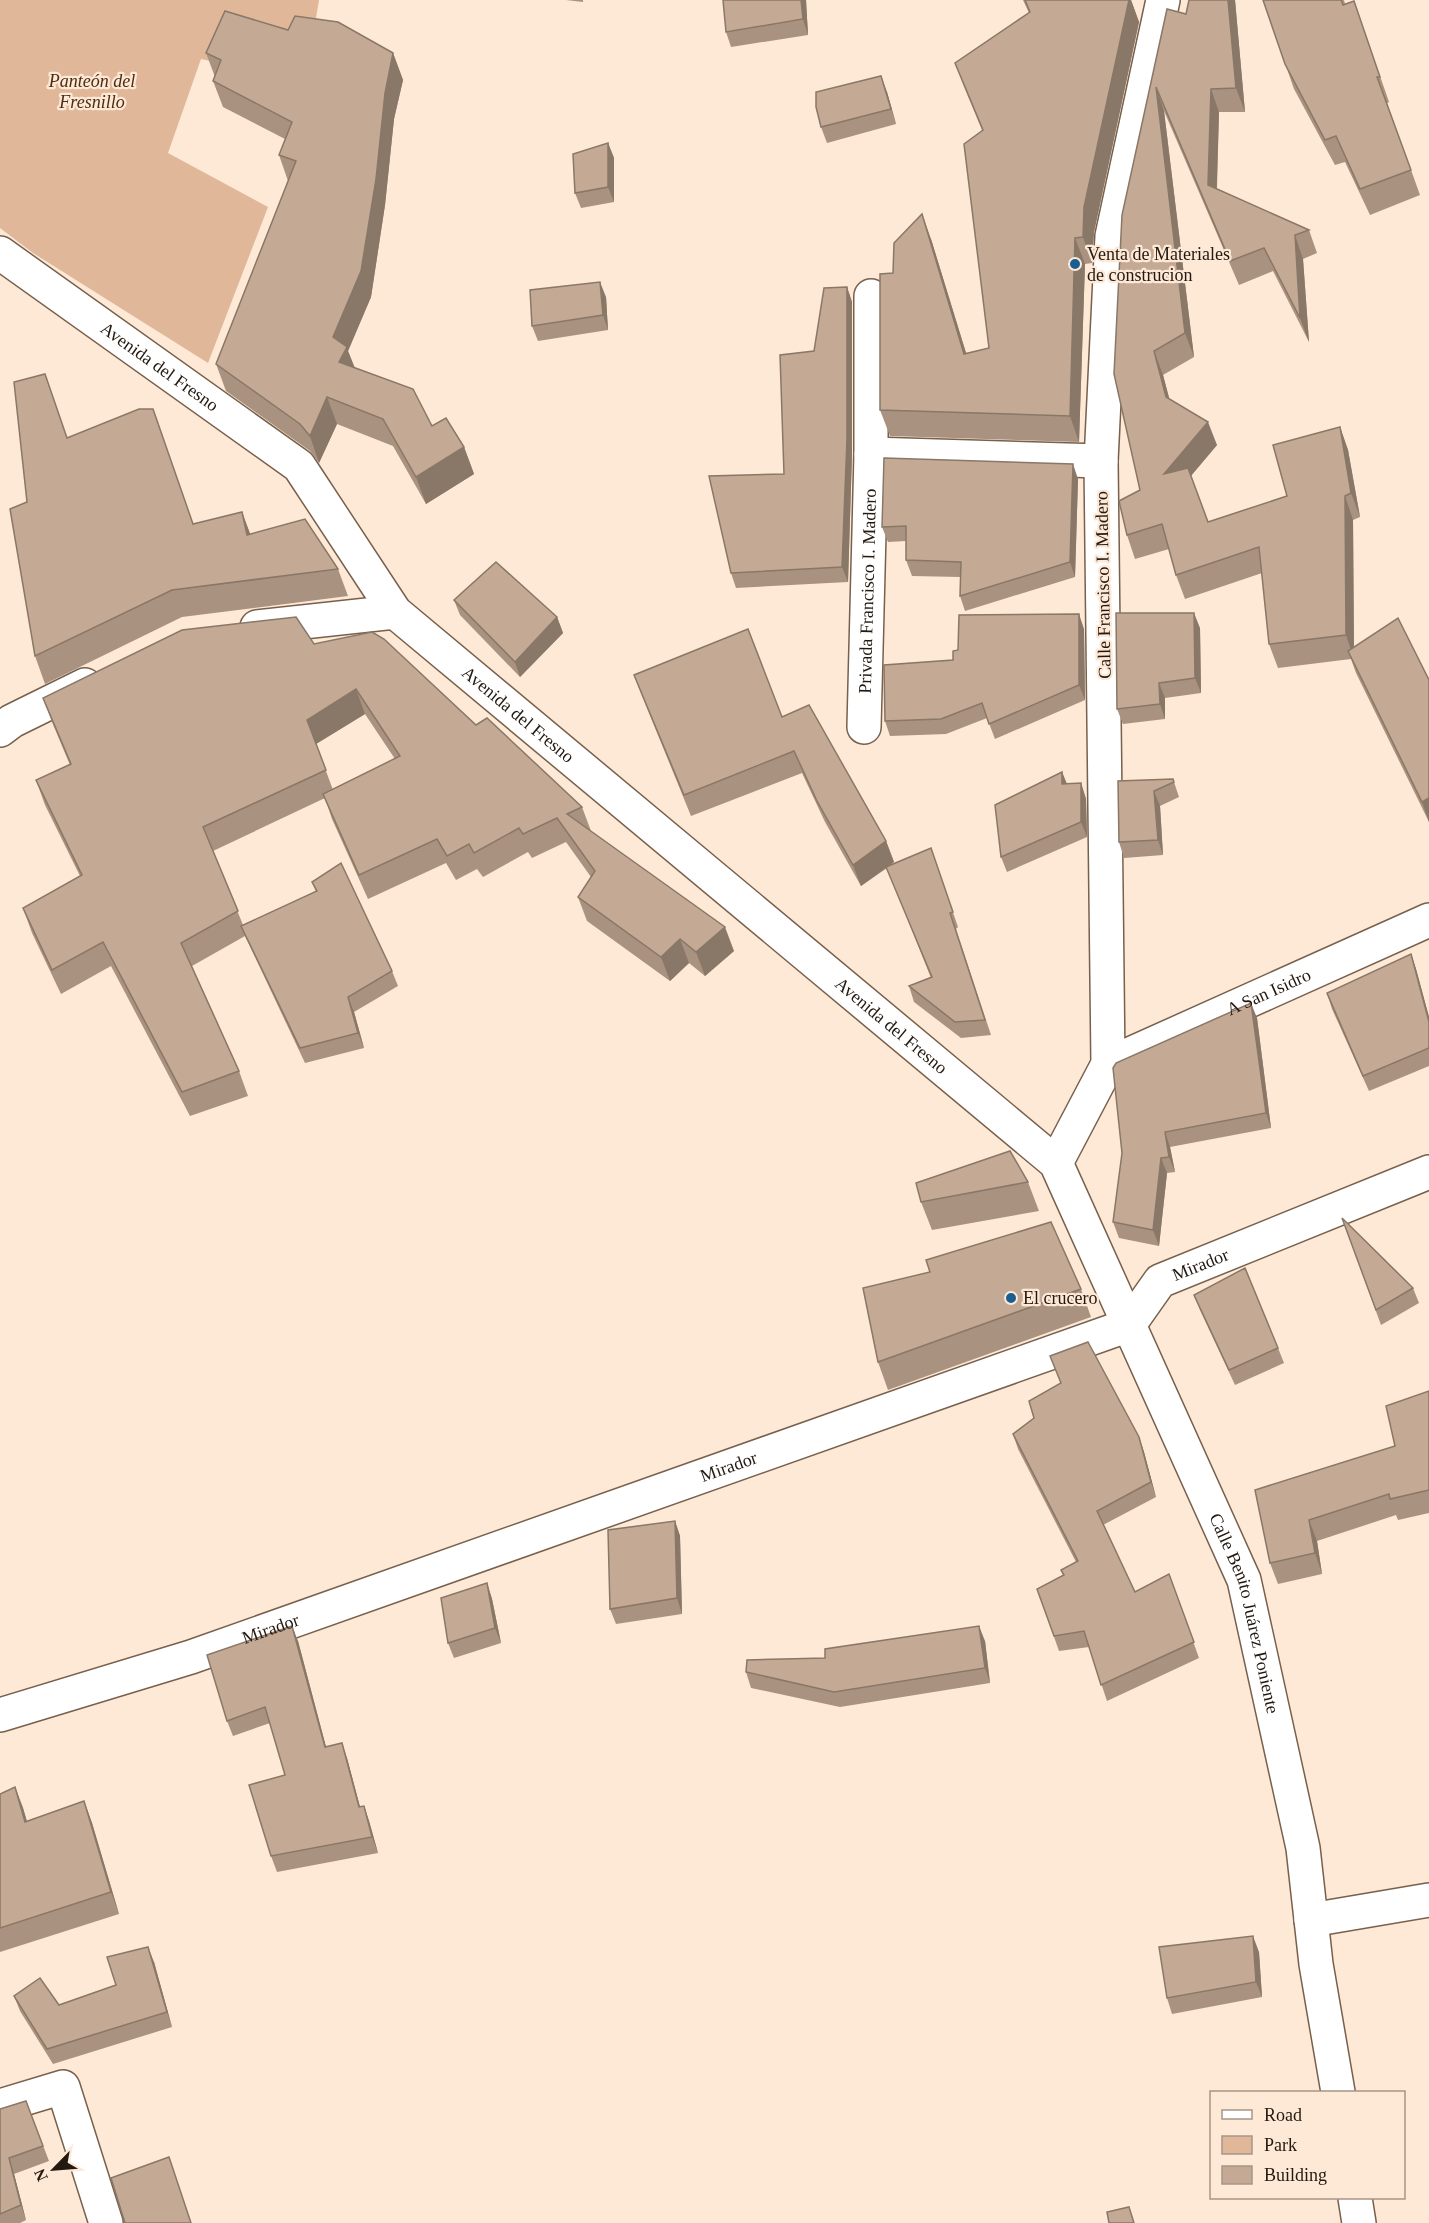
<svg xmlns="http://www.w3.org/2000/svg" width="1429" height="2223" font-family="'Times New Roman',serif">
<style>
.green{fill:#e0b899}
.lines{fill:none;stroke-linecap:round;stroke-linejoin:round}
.street-casing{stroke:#77604c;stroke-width:36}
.street{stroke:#fff;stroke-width:33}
.wall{fill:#a99280;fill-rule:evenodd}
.shaded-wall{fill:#897768}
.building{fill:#c4aa95;stroke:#897768;stroke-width:1.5}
.poi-dot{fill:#185e92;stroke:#fee8d6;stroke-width:2}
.labels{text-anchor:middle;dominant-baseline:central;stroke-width:4.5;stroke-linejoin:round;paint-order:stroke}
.park-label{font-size:18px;font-style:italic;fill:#4b2d11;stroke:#fee8d6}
.poi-label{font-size:18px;fill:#231911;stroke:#fee8d6;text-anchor:start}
.street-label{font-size:18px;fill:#231911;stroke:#fee8d6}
</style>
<rect width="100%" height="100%" fill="#fee8d6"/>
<path class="green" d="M0,0H319L311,48L265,73L201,59L168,153L268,207L208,363L33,253L0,228Z"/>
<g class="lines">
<g class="street-casing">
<g id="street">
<path id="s1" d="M0,253L299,466L395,612L1056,1163L1244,1580L1303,1848L1316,1964L1338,2092"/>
<path d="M871,454L1101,461"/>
<path d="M257,627L395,612"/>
<path id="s2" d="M864,727L871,454V296"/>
<path d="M0,730L12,721L85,685"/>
<path id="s3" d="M1108,1064L1429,920"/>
<path d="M1056,1163L1108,1064L1101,461L1112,236L1163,0"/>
<path id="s4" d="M0,1715L191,1657L1129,1325L1160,1281L1429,1172"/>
<path d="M1311,1920L1429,1900"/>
<path d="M0,2106L63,2087L106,2223"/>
<path d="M1355,2198L1359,2223"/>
</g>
</g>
<use href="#street" class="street"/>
</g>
<g class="wall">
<path d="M566,0H583V2Z"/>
<path d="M806,0L808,35L731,47L726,32Z"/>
<path d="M1023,0H1131L1139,22L1094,232L1092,263L1085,264L1079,442L890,436L880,410L893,273L931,239L966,353L989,348L982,130L965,89L955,63L1029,13Z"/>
<path d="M1189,0H1235L1245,112H1219L1217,189L1309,230L1317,253L1303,259L1309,342L1273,271L1239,285L1164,111L1194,357L1163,375L1169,398L1217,445L1191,476L1208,522L1287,496L1340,427L1348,450L1360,517L1353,520L1354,647L1429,680V822L1356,673L1351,659L1278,668L1269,644L1262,573L1185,599L1176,575L1169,549L1135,559L1127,535L1140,490L1114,374L1167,9L1186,14Z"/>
<path d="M1263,0H1344L1345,4L1354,1L1389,102L1387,103L1420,195L1370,215L1345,162L1335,165L1294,89Z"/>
<path d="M288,30L393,53L403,80L394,119L385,205L371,297L348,351L354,367L432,426L464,447L474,474L426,504L393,446L337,424L319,463L310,451L226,391L216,364L288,181L279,155L285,139L223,107L213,81L215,77L206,53Z"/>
<path d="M887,92L896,124L827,143L821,127Z"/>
<path d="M608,143L614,158V202L581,208L575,193Z"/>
<path d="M847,287L852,302V454L848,582L736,588L731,573L784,474L814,351Z"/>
<path d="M606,297L608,330L538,341L532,326Z"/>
<path d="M153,409L193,524L242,512L250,534L338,569L348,596L182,617L45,684L35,656L27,502L67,438Z"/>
<path d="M1078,479L1075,577L965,611L960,596V577L912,576L906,560V541L888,542L882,527Z"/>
<path d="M454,600L557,617L563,633L520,677L460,615Z"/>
<path d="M1200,628L1201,693L1165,698V719L1123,724L1117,709Z"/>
<path d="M1084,629L1085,700L995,739L987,718L946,734L890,736L885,721L953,660L958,650Z"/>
<path d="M314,644L476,725L582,807L591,831L734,951L705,976L689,963L670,981L587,921L578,897L591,877L566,842L532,858L528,852L483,877L477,869L456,880L446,863L368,899L332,819L325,798L213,851L243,925L316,892L312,882L392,971L398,986L354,1012L364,1048L305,1063L245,936L192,966L239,1071L248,1096L190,1116L111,966L61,994L32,933L23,908L80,876L45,805L36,780L70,765L52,722L43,698ZM365,714L395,759L333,790L316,744Z"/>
<path d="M634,675L782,717L886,841L894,862L890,865L936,863L958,927L956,929L991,1035L961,1038L914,1002L909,986L931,978L887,868L861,886L825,822L802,773L691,816L642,696Z"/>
<path d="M1062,772L1067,784L1081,783L1086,799L1087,837L1007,872L1001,857Z"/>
<path d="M1173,779L1179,797L1160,806L1163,855L1124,858L1119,842L1118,781Z"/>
<path d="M1411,954L1416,969L1429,1017V1066L1369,1091L1332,1009L1327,993Z"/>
<path d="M1257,1018L1271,1128L1170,1147L1175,1172L1167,1173L1159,1246L1119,1238L1113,1222L1122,1153Z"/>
<path d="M1028,1182L1039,1211L932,1230L921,1202Z"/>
<path d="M1342,1218L1413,1288L1419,1303L1381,1325Z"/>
<path d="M1081,1289L1091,1317L888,1390L878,1362Z"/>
<path d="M1194,1295L1278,1348L1284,1363L1235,1385L1200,1310Z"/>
<path d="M1050,1356L1139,1437L1144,1452L1156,1497L1103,1525L1135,1592L1169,1574L1199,1658L1107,1701L1089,1647L1059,1651L1037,1589L1063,1575L1061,1570L1076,1562L1018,1449L1013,1434L1034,1418L1061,1383Z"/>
<path d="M1429,1391V1513L1398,1520L1396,1515L1317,1541L1322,1574L1278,1584L1270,1563L1255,1490L1395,1446Z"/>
<path d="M675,1521L680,1536L682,1614L616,1624L610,1609Z"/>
<path d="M487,1583L492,1599L501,1643L454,1658L448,1643Z"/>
<path d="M298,1641L326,1747L347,1758L360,1807L364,1806L369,1821L378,1853L277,1872L271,1856L285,1775L270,1723L233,1736L227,1721Z"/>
<path d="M985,1641L990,1683L840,1707L751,1688L746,1672L825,1658Z"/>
<path d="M15,1787L23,1808L27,1821L84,1801L92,1823L119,1914L0,1952V1794Z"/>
<path d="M1259,1952L1262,1997L1172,2014L1167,1998Z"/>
<path d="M154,1962L172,2027L53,2064L20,2011L14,1996L59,2005L116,1985Z"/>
<path d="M26,2101L49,2161L14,2174L26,2220L20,2223H0V2109Z"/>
</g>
<g class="shaded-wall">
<path d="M801,0H806L808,35L803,19Z"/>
<path d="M1129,0H1131L1139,22L1094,232L1092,263L1083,237L1084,207Z"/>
<path d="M1228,0H1235L1245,112L1236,88Z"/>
<path d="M393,53L403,80L394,119L385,205L371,297L348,351L357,373L339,362L333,337Z"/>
<path d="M881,76L887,92L896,124L891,109Z"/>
<path d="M1156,87L1164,111L1194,357L1185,333Z"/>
<path d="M1211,89L1219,112L1216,209L1208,185Z"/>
<path d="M608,143L614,158V202L608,187Z"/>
<path d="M922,214L931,239L974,379L964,354Z"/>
<path d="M1295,235L1303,259L1309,342L1300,318Z"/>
<path d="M1075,238L1085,264L1079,442L1070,416Z"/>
<path d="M600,282L606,297L608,330L603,315Z"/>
<path d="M847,287L852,302V454L848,582L842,567Z"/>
<path d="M1154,351L1163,375L1175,420L1166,397Z"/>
<path d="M327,397L337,424L319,463L310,436Z"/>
<path d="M1208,422L1217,445L1172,498L1164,474Z"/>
<path d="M1340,427L1348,450L1360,517L1351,493Z"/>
<path d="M464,447L474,474L426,504L416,477Z"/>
<path d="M1073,464L1078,479L1075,577L1070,562Z"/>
<path d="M1345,496L1353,520L1354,659L1346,635Z"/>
<path d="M242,512L252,539L247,535Z"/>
<path d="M1194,613L1200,628L1201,693L1195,678Z"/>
<path d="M1079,614L1084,629L1085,700L1079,685Z"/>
<path d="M557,617L563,633L520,677L515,662Z"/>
<path d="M1159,683L1165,698V719L1160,704Z"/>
<path d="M356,689L365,714L316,744L307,720Z"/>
<path d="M1062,772L1068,787L1062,784Z"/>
<path d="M1081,783L1086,799L1087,837L1081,822Z"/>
<path d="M1154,791L1160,806L1163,855L1158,840Z"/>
<path d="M1429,798V822L1422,802Z"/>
<path d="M886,841L894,862L861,886L853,865Z"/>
<path d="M725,927L734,951L705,976L696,952Z"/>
<path d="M680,939L689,963L670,981L661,957Z"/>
<path d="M1411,954L1416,969L1429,1017V1022Z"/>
<path d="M348,997L354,1012L364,1048L358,1033Z"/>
<path d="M1251,1003L1257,1018L1271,1128L1266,1113Z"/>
<path d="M1165,1132L1170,1147L1175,1172L1169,1157Z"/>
<path d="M1161,1158L1167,1173L1159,1246L1153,1230Z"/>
<path d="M1139,1437L1144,1452L1156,1497L1151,1482Z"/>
<path d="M1309,1520L1317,1541L1322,1574L1315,1553Z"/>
<path d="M675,1521L680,1536L682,1614L677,1598Z"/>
<path d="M487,1583L492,1599L501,1643L495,1628Z"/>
<path d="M292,1626L298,1641L330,1762L325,1747Z"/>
<path d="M979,1626L985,1641L990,1683L985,1668Z"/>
<path d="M342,1743L347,1758L364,1822L359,1807Z"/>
<path d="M15,1787L23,1808L33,1844L25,1822Z"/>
<path d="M84,1801L92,1823L119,1914L111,1892Z"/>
<path d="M364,1806L369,1821L378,1853L372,1837Z"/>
<path d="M1253,1936L1259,1952L1262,1997L1256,1982Z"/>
<path d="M148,1947L154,1962L172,2027L167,2012Z"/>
<path d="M9,2158L14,2174L26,2220L21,2205Z"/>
</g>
<g class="building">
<path d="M723,0H801L803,19L726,32Z"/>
<path d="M1025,0H1129L1084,207L1083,237L1075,238L1070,416L880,410V274L893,273L894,243L922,214L964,354L989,348L964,144L983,130L955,63L1030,12Z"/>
<path d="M1189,0H1228L1236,88L1211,89L1208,185L1309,230L1295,235L1300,318L1264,248L1230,261L1156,87L1185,333L1154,351L1166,397L1208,422L1164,474L1188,468L1208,522L1287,496L1273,445L1340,427L1351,493L1345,496L1346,635L1269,644L1259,547L1176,575L1162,524L1127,535L1119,501L1140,490L1114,374L1122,215L1167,9L1186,14Z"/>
<path d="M1263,0H1341L1343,5L1354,1L1380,77H1377L1411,170L1360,189L1336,136L1325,140L1285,64Z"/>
<path d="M225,11L288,30L295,16L338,22L393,53L385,93L376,179L361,271L333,337L347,347L339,362L413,389L432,426L446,418L464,447L416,477L383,419L327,397L310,436L300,424L216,364L296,161L279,155L292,122L213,81L221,60L206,53Z"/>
<path d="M881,76L891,109L821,127L816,107V92Z"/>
<path d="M608,143V187L575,193L573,154Z"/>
<path d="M600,282L603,315L532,326L530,290Z"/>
<path d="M847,287V439L842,567L731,573L709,476L784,474L780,355L814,351L824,288Z"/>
<path d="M45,374L67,438L139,409H153L193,524L242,512L247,535L305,519L338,569L172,590L35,656L10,509L27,502L14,382Z"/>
<path d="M884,458L1073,464L1070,562L960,596L961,562L906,560V526L882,527Z"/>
<path d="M496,562L557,617L515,662L454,600Z"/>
<path d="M1116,613H1194L1195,678L1159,683L1160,704L1117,709Z"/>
<path d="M1079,614V685L989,724L982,703L941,719L885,721L884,665L953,660V651L958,650L959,615Z"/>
<path d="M296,617L314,644L372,632L384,639L476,725L487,718L582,807L567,814L725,927L696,952L680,939L661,957L578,897L595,871L557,818L523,834L519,828L474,853L469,844L447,856L437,839L359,875L323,794L400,756L356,689L307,720L326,770L203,827L238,911L181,943L239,1071L182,1092L103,942L52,970L23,908L82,875L36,780L71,764L43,698L182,630Z"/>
<path d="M1398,618L1429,680V798L1422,802L1348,651Z"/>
<path d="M748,629L782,717L809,705L886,841L853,865L817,801L794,751L684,795L634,675Z"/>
<path d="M1062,772V784L1081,783V822L1001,857L995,805Z"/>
<path d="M1173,779L1174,782L1154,791L1158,840L1119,842L1118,781Z"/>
<path d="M931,848L953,912L950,913L985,1020L955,1022L909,986L932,977L886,867Z"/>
<path d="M341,863L392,971L348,997L358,1033L300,1048L241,926L317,891L312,882Z"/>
<path d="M1411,954L1429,1022V1048L1363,1076L1327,993Z"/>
<path d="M1251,1003L1266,1113L1165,1132L1169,1157L1161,1158L1153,1230L1113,1222L1122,1153L1113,1068L1116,1063Z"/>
<path d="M1010,1151L1028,1182L921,1202L916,1183Z"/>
<path d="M1342,1218L1413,1288L1376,1310Z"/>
<path d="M1051,1222L1081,1289L878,1362L863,1288L930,1272L926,1260Z"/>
<path d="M1245,1268L1278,1348L1229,1370L1194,1295Z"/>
<path d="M1088,1342L1139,1437L1151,1482L1097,1511L1135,1592L1169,1574L1194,1642L1101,1685L1084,1631L1054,1636L1037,1589L1064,1575L1061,1570L1078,1561L1013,1434L1034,1418L1029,1401L1061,1383L1050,1356Z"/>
<path d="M1429,1391V1490L1390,1499L1389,1494L1309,1520L1315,1553L1270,1563L1255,1490L1395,1446L1386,1406Z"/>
<path d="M675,1521L677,1598L610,1609L608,1530Z"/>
<path d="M487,1583L495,1628L448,1643L441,1598Z"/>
<path d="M292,1626L325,1747L342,1743L359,1807L364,1806L372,1837L271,1856L249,1785L285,1775L265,1707L227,1721L207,1655Z"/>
<path d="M979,1626L985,1668L834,1692L746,1672L747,1660L825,1658V1649Z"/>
<path d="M15,1787L25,1822L84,1801L111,1892L0,1928V1794Z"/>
<path d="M1253,1936L1256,1982L1167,1998L1159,1947Z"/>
<path d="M148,1947L167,2012L47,2049L14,1996L40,1978L59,2005L116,1985L107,1957Z"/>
<path d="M26,2101L43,2146L9,2158L21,2205L0,2214V2109Z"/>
<path d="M169,2157L191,2223H125L111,2178Z"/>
<path d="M1129,2207L1134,2223H1109L1107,2212Z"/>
</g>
<g class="poi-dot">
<circle cx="1075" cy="264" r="6"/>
<circle cx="1011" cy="1298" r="6"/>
</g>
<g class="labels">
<g class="park-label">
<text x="92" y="81">Panteón del<tspan x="92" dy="21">Fresnillo</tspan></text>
</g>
<g class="poi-label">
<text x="1087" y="254">Venta de Materiales<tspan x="1087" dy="21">de construcion</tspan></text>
<text x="1023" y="1298">El crucero</text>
</g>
<g class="street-label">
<text stroke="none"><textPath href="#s1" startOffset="196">Avenida del Fresno</textPath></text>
<text transform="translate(1103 585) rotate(-91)">Calle Francisco I. Madero</text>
<text stroke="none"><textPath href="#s2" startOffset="136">Privada Francisco I. Madero</textPath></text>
<text stroke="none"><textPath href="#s1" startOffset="702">Avenida del Fresno</textPath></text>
<text stroke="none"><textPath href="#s3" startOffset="176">A San Isidro</textPath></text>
<text stroke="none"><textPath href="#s1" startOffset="1188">Avenida del Fresno</textPath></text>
<text stroke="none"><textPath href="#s4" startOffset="1292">Mirador</textPath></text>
<text stroke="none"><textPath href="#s4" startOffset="770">Mirador</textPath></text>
<text stroke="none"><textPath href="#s1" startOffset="1892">Calle Benito Juárez Poniente</textPath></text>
<text stroke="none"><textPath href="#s4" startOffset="284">Mirador</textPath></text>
</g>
</g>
<rect x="1210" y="2091" width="195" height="108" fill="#fee8d6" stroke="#a69587" stroke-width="1.5"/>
<rect x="1222" y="2110" width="30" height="9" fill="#ffffff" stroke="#a69587" stroke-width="1.5"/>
<text x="1264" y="2121" font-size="18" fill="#231911">Road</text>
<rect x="1222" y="2136" width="30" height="18" fill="#e0b899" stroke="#a69587" stroke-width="1.5"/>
<text x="1264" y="2151" font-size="18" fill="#231911">Park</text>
<rect x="1222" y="2166" width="30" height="18" fill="#c4aa95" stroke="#a69587" stroke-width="1.5"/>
<text x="1264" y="2181" font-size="18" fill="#231911">Building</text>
<g transform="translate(54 2169) rotate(245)" stroke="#fee8d6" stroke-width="4.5" paint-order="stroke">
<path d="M0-4.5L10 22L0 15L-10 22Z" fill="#231911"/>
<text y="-9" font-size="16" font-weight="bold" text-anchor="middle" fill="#231911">N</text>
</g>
</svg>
